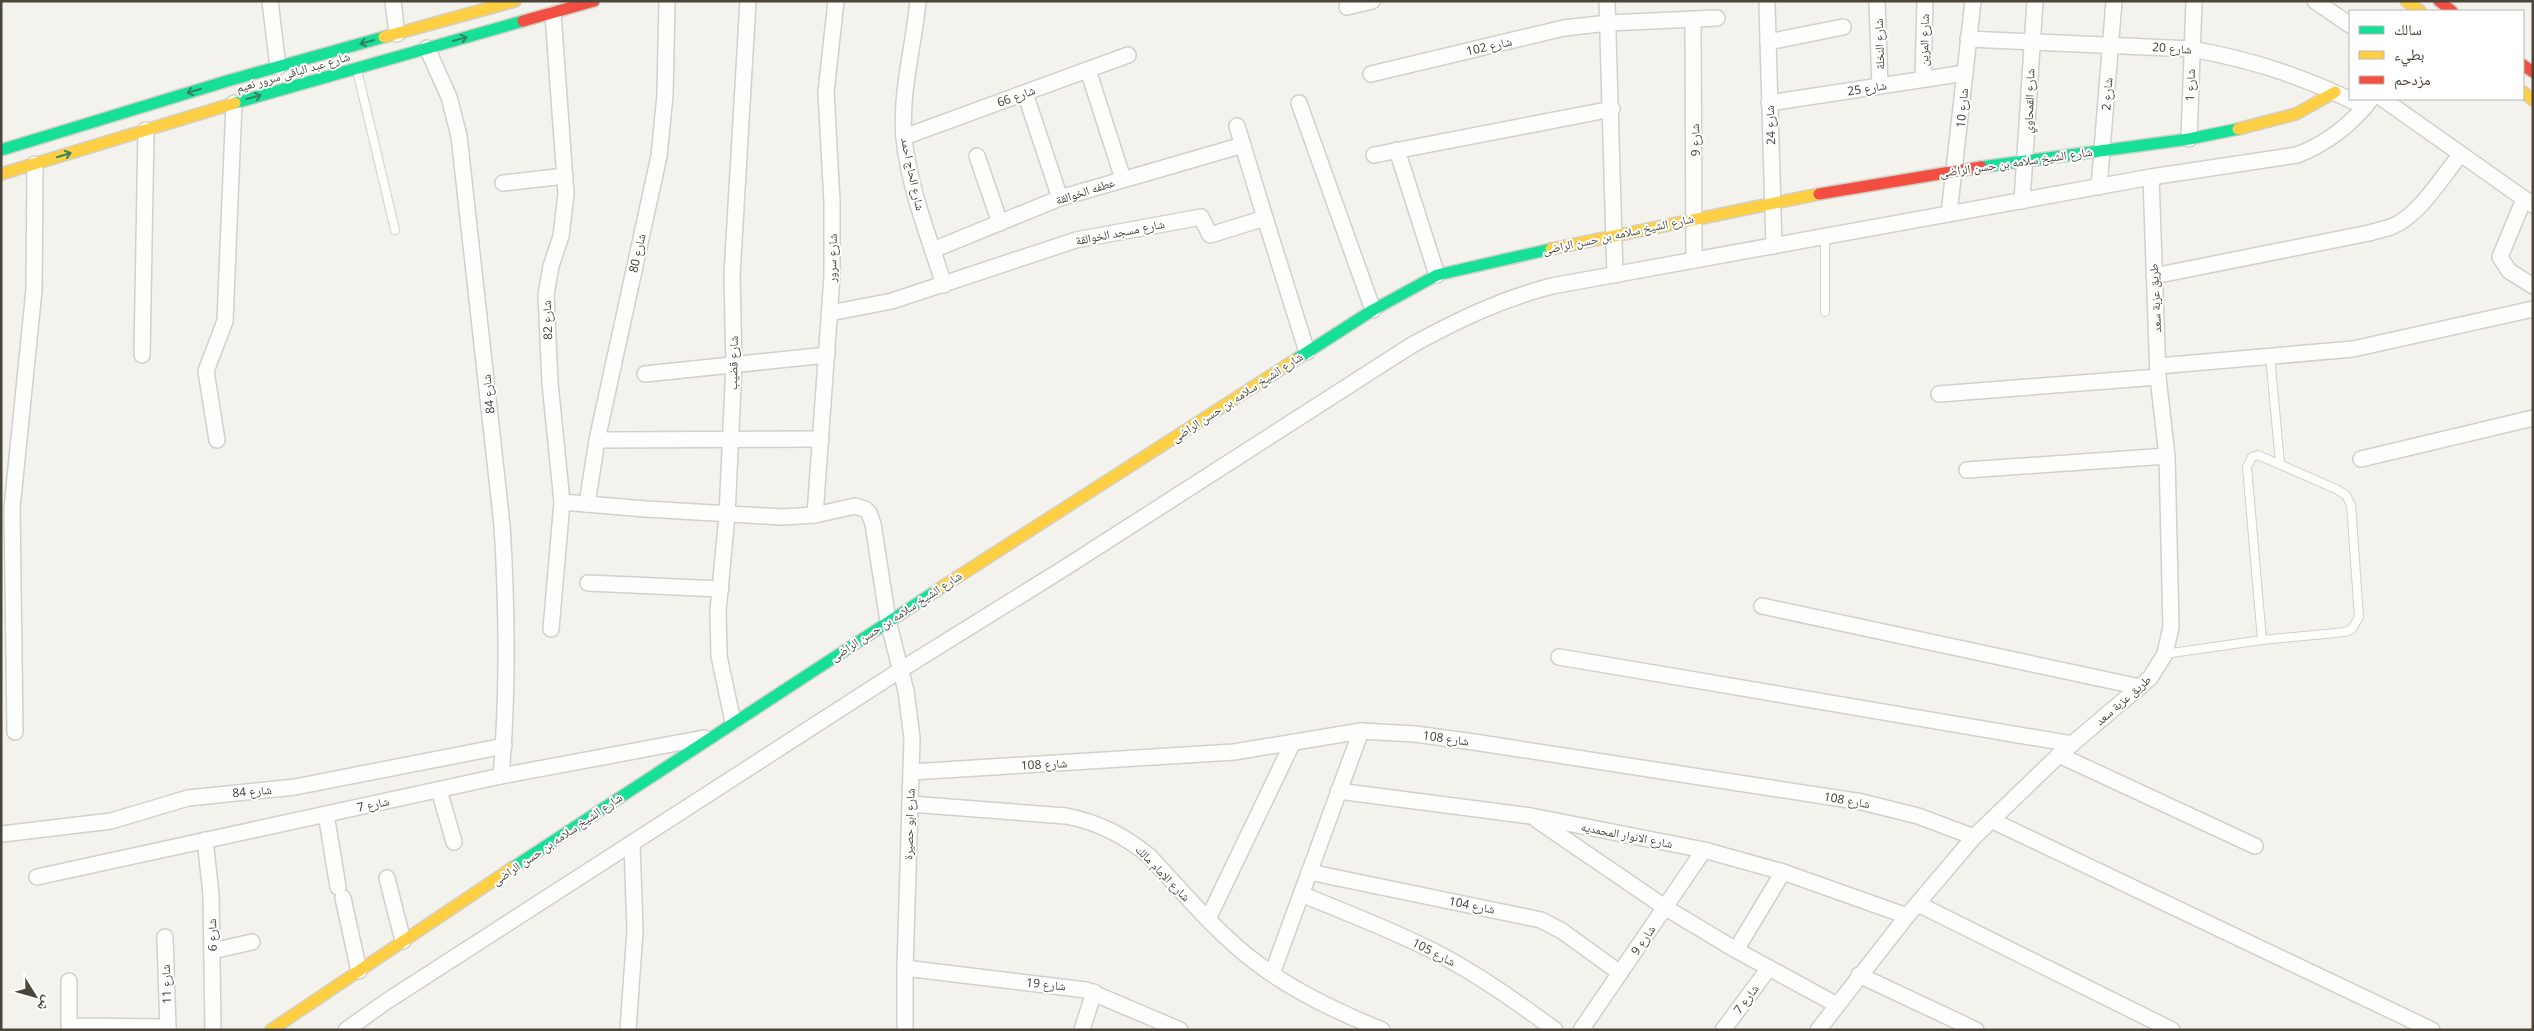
<svg xmlns="http://www.w3.org/2000/svg" width="2534" height="1031" font-family="'Noto Sans','Noto Naskh Arabic',sans-serif">
<style>
.lines{fill:none;stroke-linecap:round;stroke-linejoin:round}
.lane-casing{stroke:#d1d0cb;stroke-width:10}
.street-casing{stroke:#d1d0cb;stroke-width:18}
.fast-casing{stroke:#d2d0c4;stroke-width:14}
.slow-casing{stroke:#d2d0c4;stroke-width:14}
.jam-casing{stroke:#d2d0c4;stroke-width:14}
.lane{stroke:#fdfdfc;stroke-width:8}
.street{stroke:#fdfdfc;stroke-width:15}
.fast{stroke:#16e098;stroke-width:11}
.slow{stroke:#ffcf43;stroke-width:11}
.jam{stroke:#f24e42;stroke-width:11}
.oneway{stroke:#35835e}
.labels{text-anchor:middle;dominant-baseline:central;stroke-width:4;stroke-linejoin:round;paint-order:stroke}
.street-label{font-size:12px;fill:#4a4538;stroke:#fff}
</style>
<rect width="100%" height="100%" fill="#f3f2ed"/>
<g class="lines">
<g class="lane-casing">
<g id="lane">
<path d="M357,70L395,230"/>
<path d="M1825,236V312"/>
<path d="M2270,356L2280,463"/>
<path d="M2165,654L2262,640L2345,632L2352,629L2359,617L2351,505L2346,495L2336,489L2258,455L2252,457L2247,467L2262,640"/>
</g>
</g>
<g class="street-casing">
<g id="street">
<path d="M270,1L278,67"/>
<path d="M393,1L397,34"/>
<path d="M918,1C914,45 900,93 904,138C909,188 929,237 944,285"/>
<path d="M1607,1L1615,275"/>
<path d="M1877,1L1880,86"/>
<path d="M2315,1L2350,25"/>
<path d="M1767,5L1774,246"/>
<path d="M1347,7L1372,1"/>
<path d="M1693,20L1694,260"/>
<path d="M1968,39L2191,49C2255,60 2307,78 2365,107"/>
<path d="M1768,42L1843,27"/>
<path d="M427,48L449,97L459,136L502,525C507,606 508,696 501,776"/>
<path d="M1088,70L1123,179"/>
<path d="M1371,74L1564,28L1608,23L1717,18"/>
<path d="M1923,79L1925,1"/>
<path d="M1025,93L1060,198"/>
<path d="M2383,99L2533,205"/>
<path d="M1299,103L1373,310"/>
<path d="M1769,103L1965,73"/>
<path d="M1237,126L1265,218"/>
<path d="M904,137L1128,55"/>
<path d="M2189,139L2194,1"/>
<path d="M1397,150L1437,275"/>
<path d="M1374,155L1612,109"/>
<path d="M977,156L1000,223"/>
<path d="M503,183L565,176"/>
<path d="M2099,187L2114,1"/>
<path d="M2524,199L2500,257L2509,271L2533,286"/>
<path d="M2022,201L2035,1"/>
<path d="M1949,214L1973,1"/>
<path d="M933,250L1060,198L1243,145"/>
<path d="M2154,276L2369,233C2376,231 2384,229 2391,227C2420,215 2441,178 2461,154"/>
<path d="M830,313L892,301L1076,240L1201,217L1210,235L1265,218L1307,352"/>
<path d="M142,355L146,130"/>
<path d="M2158,366L2353,349L2533,309"/>
<path d="M645,374L827,355"/>
<path d="M1939,394L2158,377"/>
<path d="M217,440L206,371L225,321L234,103"/>
<path d="M597,440L821,439"/>
<path d="M2361,459L2533,418"/>
<path d="M1967,470L2167,456"/>
<path d="M562,502L646,509L782,517L815,515L855,506L865,509L869,513L873,524L888,621L906,691L912,738L905,968V1030"/>
<path d="M587,504L597,440L659,156L665,95L667,1"/>
<path d="M815,515L832,276V202L826,92L836,1"/>
<path d="M588,583L721,589"/>
<path d="M1762,606L2140,687"/>
<path d="M551,629L562,502L550,383L546,295L551,266L561,236L566,194L553,14"/>
<path d="M1559,657L2072,744"/>
<path d="M733,722L719,656L718,611L727,515L734,364L732,275L748,1"/>
<path d="M15,732L12,508L34,290L35,164"/>
<path d="M2059,755L2255,846"/>
<path d="M911,772L1234,752L1361,731L1415,734L1474,742L1862,802L1918,816L1974,837"/>
<path d="M439,790L454,842"/>
<path d="M1338,791L1531,816L1704,850L1783,872L1907,916"/>
<path d="M910,804L1066,816C1098,822 1124,835 1149,856C1183,892 1215,931 1254,961C1293,991 1338,1012 1382,1030"/>
<path d="M326,814L338,887"/>
<path d="M1537,820L1666,908L1736,950L1837,1005"/>
<path d="M1993,821L2432,1030"/>
<path d="M2,834L111,821L188,798L295,787L504,746"/>
<path d="M205,840L211,894L213,1030"/>
<path d="M1309,872L1541,920L1562,931L1620,973"/>
<path d="M37,877L501,776L704,738"/>
<path d="M387,878L403,941"/>
<path d="M1301,894C1347,913 1393,930 1437,953C1479,975 1517,1002 1555,1030"/>
<path d="M343,898L359,971"/>
<path d="M1918,904L2172,1030"/>
<path d="M1208,919L1293,742"/>
<path d="M165,937L168,1030"/>
<path d="M1736,950L1783,872"/>
<path d="M212,951L252,942"/>
<path d="M905,968L1086,990L1180,1030"/>
<path d="M1272,974L1361,731"/>
<path d="M1859,975L1976,1030"/>
<path d="M69,981V1026L168,1027"/>
<path d="M346,1030L387,1001L902,669L1063,569L1412,345C1458,320 1501,299 1552,286L2151,177L2297,155C2328,143 2351,125 2371,99"/>
<path d="M628,1030L635,931L632,843"/>
<path d="M1082,1030L1094,992"/>
<path d="M1581,1030L1704,850"/>
<path d="M1723,1030L1769,968"/>
<path d="M1818,1030L1907,916L1974,837L2059,755L2150,678L2165,654L2171,627L2167,456L2158,377L2151,177"/>
</g>
</g>
<g class="fast-casing">
<g id="fast">
<path d="M235,103L523,21"/>
<path d="M1,150L227,81L384,37"/>
<path d="M1981,167L2189,139L2238,129"/>
<path d="M1295,360L1373,310L1437,275L1551,249"/>
<path d="M512,868L942,587"/>
</g>
</g>
<g class="slow-casing">
<g id="slow">
<path d="M2406,1L2420,11"/>
<path d="M384,37L515,1"/>
<path d="M2523,92L2533,100"/>
<path d="M2238,129L2296,114L2335,92"/>
<path d="M1,174L235,103"/>
<path d="M1551,249L1819,194"/>
<path d="M942,587L1295,360"/>
<path d="M271,1030L512,868"/>
</g>
</g>
<g class="jam-casing">
<g id="jam">
<path d="M2439,1L2452,11"/>
<path d="M523,21L594,1"/>
<path d="M2523,65L2533,72"/>
<path d="M1819,194L1981,167"/>
</g>
</g>
<use href="#lane" class="lane"/>
<use href="#street" class="street"/>
<use href="#fast" class="fast"/>
<use href="#slow" class="slow"/>
<use href="#jam" class="jam"/>
</g>
<defs><path id="oneway-shaft" d="M-6 0H5M1.5-3L5.5 0L1.5 3" fill="none" stroke-width="1.6" stroke-linecap="round" stroke-linejoin="round" transform="scale(1.25)"/></defs>
<g class="oneway">
<use href="#oneway-shaft" transform="translate(460 39) rotate(-15)"/>
<use href="#oneway-shaft" transform="translate(367 42) rotate(165)"/>
<use href="#oneway-shaft" transform="translate(194 91) rotate(163)"/>
<use href="#oneway-shaft" transform="translate(254 97) rotate(-16)"/>
<use href="#oneway-shaft" transform="translate(64 155) rotate(-17)"/>
</g>
<g class="labels">
<g class="street-label">
<text transform="translate(1924 40) rotate(-89)">شارع المزين</text>
<text transform="translate(1879 44) rotate(-92)">شارع النخلة</text>
<text transform="translate(1489 46) rotate(-13)">شارع 102</text>
<text transform="translate(2172 48) rotate(4)">شارع 20</text>
<text transform="translate(293 72) rotate(-16)">شارع عبد الباقى سرور نعيم</text>
<text transform="translate(2190 85) rotate(-88)">شارع 1</text>
<text transform="translate(1867 88) rotate(-9)">شارع 25</text>
<text transform="translate(2107 94) rotate(-86)">شارع 2</text>
<text transform="translate(1016 96) rotate(-20)">شارع 66</text>
<text transform="translate(2029 101) rotate(-88)">شارع القمحاوي</text>
<text transform="translate(1962 108) rotate(-85)">شارع 10</text>
<text transform="translate(1770 125) rotate(-92)">شارع 24</text>
<text transform="translate(1695 140) rotate(-91)">شارع 9</text>
<text transform="translate(2016 162) rotate(-8)">شارع الشيخ سلامه بن حسن الراضى</text>
<text transform="translate(913 174) rotate(78)">شارع الحاج احمد</text>
<text transform="translate(1085 191) rotate(-18)">عطفه الخوالقة</text>
<text transform="translate(1120 232) rotate(-11)">شارع مسجد الخوالقة</text>
<text transform="translate(1618 234) rotate(-12)">شارع الشيخ سلامه بن حسن الراضى</text>
<text transform="translate(637 253) rotate(-77)">شارع 80</text>
<text transform="translate(832 258) rotate(-89)">شارع سرور</text>
<text transform="translate(2155 298) rotate(-93)">طريق عزبة سعد</text>
<text transform="translate(547 320) rotate(-92)">شارع 82</text>
<text transform="translate(733 363) rotate(-89)">شارع قضيب</text>
<text transform="translate(488 394) rotate(-96)">شارع 84</text>
<text transform="translate(1237 397) rotate(-33)">شارع الشيخ سلامه بن حسن الراضى</text>
<text transform="translate(896 616) rotate(-33)">شارع الشيخ سلامه بن حسن الراضى</text>
<text transform="translate(2123 700) rotate(-41)">طريق عزبة سعد</text>
<text transform="translate(1446 738) rotate(8)">شارع 108</text>
<text transform="translate(1044 764) rotate(-3)">شارع 108</text>
<text transform="translate(252 791) rotate(-5)">شارع 84</text>
<text transform="translate(1847 800) rotate(10)">شارع 108</text>
<text transform="translate(373 804) rotate(-12)">شارع 7</text>
<text transform="translate(909 824) rotate(-88)">شارع ابو حصيرة</text>
<text transform="translate(1627 835) rotate(11)">شارع الانوار المحمديه</text>
<text transform="translate(557 839) rotate(-34)">شارع الشيخ سلامه بن حسن الراضى</text>
<text transform="translate(1163 873) rotate(46)">شارع الإمام مالك</text>
<text transform="translate(1472 905) rotate(11)">شارع 104</text>
<text transform="translate(212 935) rotate(-91)">شارع 6</text>
<text transform="translate(1643 940) rotate(-55)">شارع 9</text>
<text transform="translate(1434 952) rotate(27)">شارع 105</text>
<text transform="translate(166 984) rotate(-92)">شارع 11</text>
<text transform="translate(1046 984) rotate(6)">شارع 19</text>
<text transform="translate(1746 999) rotate(-53)">شارع 7</text>
</g>
</g>
<rect width="2534" height="1031" fill="none" stroke="#4a4538" stroke-width="5"/>
<rect x="2349" y="10" width="175" height="90" fill="#ffffff" stroke="#b7b5af"/>
<rect x="2359" y="26" width="25" height="8" fill="#16e098" stroke="#b7b5af"/>
<text x="2394" y="35" font-size="15" fill="#4a4538">سالك</text>
<rect x="2359" y="51" width="25" height="8" fill="#ffcf43" stroke="#b7b5af"/>
<text x="2394" y="60" font-size="15" fill="#4a4538">بطيء</text>
<rect x="2359" y="76" width="25" height="8" fill="#f24e42" stroke="#b7b5af"/>
<text x="2394" y="85" font-size="15" fill="#4a4538">مزدحم</text>
<g transform="translate(35 996) rotate(127)" stroke="#ffffff" stroke-width="4" paint-order="stroke">
<path d="M0-4L9 19L0 12L-9 19Z" fill="#4a4538"/>
<text y="-8" font-size="14" font-weight="bold" text-anchor="middle" fill="#4a4538">ش</text>
</g>
</svg>
